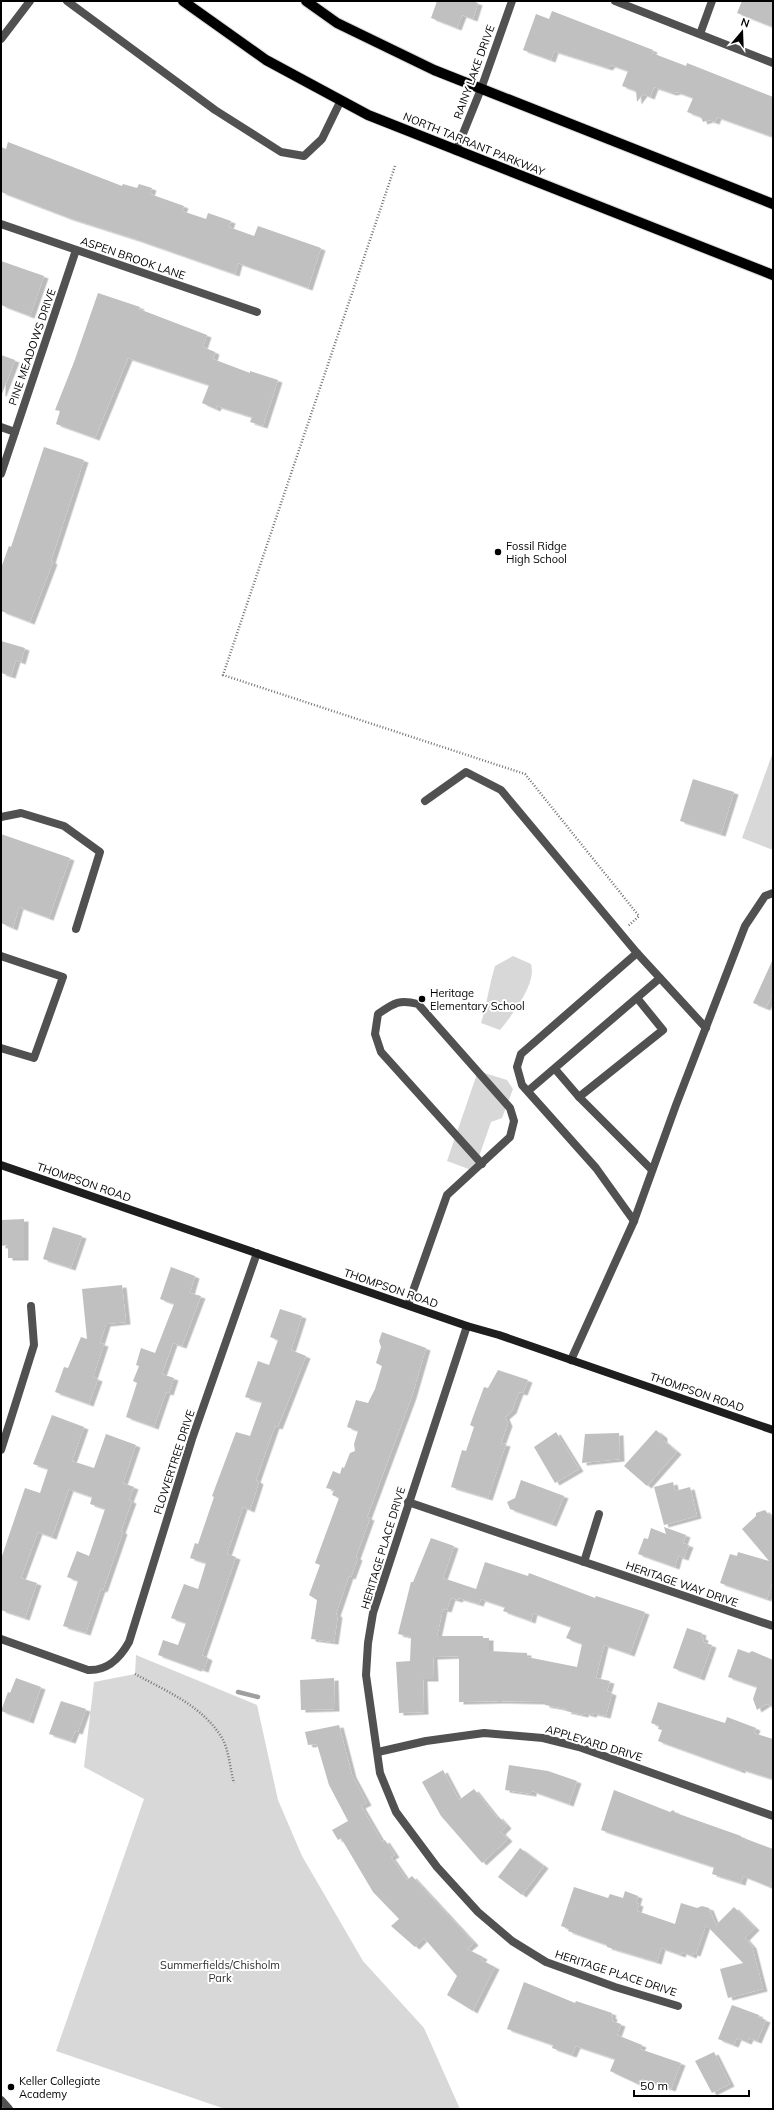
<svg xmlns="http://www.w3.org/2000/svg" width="774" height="2110" font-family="Mulish,sans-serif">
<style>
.green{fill:#d8d8d8}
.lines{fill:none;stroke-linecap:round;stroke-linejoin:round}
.stream{stroke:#9f9f9f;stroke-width:4.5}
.building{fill:#c0c0c0;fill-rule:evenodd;filter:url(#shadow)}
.primary-casing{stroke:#dbdbdb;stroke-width:12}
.path{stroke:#737373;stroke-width:2.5;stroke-dasharray:1 2;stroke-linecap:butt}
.lane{stroke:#515151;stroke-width:8}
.street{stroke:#515151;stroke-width:8}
.secondary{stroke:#1e1e1e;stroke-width:8}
.primary{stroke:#000;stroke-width:10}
.poi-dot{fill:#000;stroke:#fff;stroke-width:1.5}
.labels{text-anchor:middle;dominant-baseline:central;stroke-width:4;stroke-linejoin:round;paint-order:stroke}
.street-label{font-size:11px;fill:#000;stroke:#fff}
.poi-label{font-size:11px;fill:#000;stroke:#fff;text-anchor:start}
.park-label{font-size:11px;fill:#2f2f2f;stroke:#fff}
</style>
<defs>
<filter id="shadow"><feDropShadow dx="4.5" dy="2.5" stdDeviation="0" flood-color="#0004"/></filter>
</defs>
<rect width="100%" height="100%" fill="#fff"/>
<g class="green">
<path d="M773,752V850L742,838Z"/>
<path d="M513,956L531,964C537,984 512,1015 500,1030L481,1023C487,1004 489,985 495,966Z"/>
<path d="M478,1071L507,1080L513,1089L502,1118L491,1122L474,1171L447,1161Z"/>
<path d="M136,1655L257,1705L278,1800L302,1856L363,1961L424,2028L460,2109H225L56,2051L144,1799L84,1767L94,1682L135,1674Z"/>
</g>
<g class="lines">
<path class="stream" d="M238,1692L258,1697"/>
</g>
<g class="building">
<path d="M437,1H472L478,3L473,19L462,15L457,28L431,18Z"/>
<path d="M742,1H773V27L737,13Z"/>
<path d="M552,11L653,50L652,53L686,66L687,63L773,97V137L717,117L715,122L709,120L703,122L701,117L687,112L693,98L677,92L672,93L654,87L650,97L643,94L637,102L636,91L622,86L628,71L611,65L608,68L554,51L551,60L523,50L536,14L549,19Z"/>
<path d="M8,142L122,186L123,184L137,188L139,184L152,188L150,194L184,206L182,211L206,219L208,213L231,221L229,227L254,236L258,226L321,248L308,288L238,263L235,274L135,239L69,218L1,192V147L6,149Z"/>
<path d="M1,261L44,276L30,316L1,305Z"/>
<path d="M98,293L140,307L139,309L207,335L203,347L215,352L213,359L250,373V371L278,380L263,426L250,422L252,417L217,406L216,409L202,403L209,385L128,358L95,438L56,424L60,411L55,410L74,362Z"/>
<path d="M1,355L15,360L2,394H1Z"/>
<path d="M44,447L84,460L51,561L53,562L30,622L1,611V568L9,546L11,547Z"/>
<path d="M1,641L25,648L21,662L16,660L11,676L1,673Z"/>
<path d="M693,779L734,792L721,834L680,821Z"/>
<path d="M1,834L70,858L49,918L19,907L13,928L1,923Z"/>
<path d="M773,959V992L766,1008L753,1003Z"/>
<path d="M24,1219V1258H8V1245L1,1246V1220Z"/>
<path d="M53,1227L82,1236L71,1268L43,1259Z"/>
<path d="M171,1267L195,1276L190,1293L201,1296L182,1346L173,1343L162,1374L174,1378L169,1393L166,1392L154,1427L126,1417L137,1383L133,1381L139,1366L136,1365L141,1348L155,1353L174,1304L160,1299Z"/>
<path d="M122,1285L126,1322L106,1324L100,1343L104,1344L93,1377L98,1379L89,1404L55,1392L64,1367L68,1368L81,1337L87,1339L82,1289Z"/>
<path d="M280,1309L302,1316L291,1350L306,1356L278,1427L275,1426L256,1480L259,1482L250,1510L243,1507L227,1554L236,1557L202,1655L208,1658L204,1670L198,1668L197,1669L158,1655L163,1640L178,1645L186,1623L171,1618L184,1584L198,1589L206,1563L190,1558L195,1543L198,1544L214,1497L212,1496L236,1432L250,1436L262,1402L245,1397L258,1361L269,1365L278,1340L270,1337Z"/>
<path d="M382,1332L426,1348L412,1396L367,1517L370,1518L356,1557L358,1558L351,1577L349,1576L336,1614L338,1615L334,1642L311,1639L317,1600L309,1595L320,1565L315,1563L339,1498L332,1495L334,1490L326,1488L333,1471L340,1474L342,1467L344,1468L350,1453L355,1451L354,1444L358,1431L347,1427L356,1400L368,1403L375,1389L382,1366L376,1363L381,1347L379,1341Z"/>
<path d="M498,1370L528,1380L523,1393L519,1392L512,1411L505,1417L508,1424L501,1443L506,1444L488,1498L451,1487L462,1450L466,1451L474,1427L470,1425L484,1387L488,1388Z"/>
<path d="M52,1415L84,1427L72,1461L94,1468L106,1434L136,1445L123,1483L134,1487L129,1500L132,1501L121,1531L123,1532L103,1590L101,1589L86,1633L63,1626L78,1581L67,1577L77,1551L89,1556L105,1509L90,1504L92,1497L69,1489L52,1537L38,1532L21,1578L37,1583L25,1618L1,1610V1559L25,1488L40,1493L48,1469L33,1464Z"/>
<path d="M656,1430L663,1436V1440L677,1452L647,1486L624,1466Z"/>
<path d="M556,1432L579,1469L555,1483L534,1447Z"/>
<path d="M619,1433L620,1459L582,1463L585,1434Z"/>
<path d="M521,1480L564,1496L552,1524L510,1509L507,1502L515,1498Z"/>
<path d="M673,1482L675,1491L690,1487L697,1516L664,1525L654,1487Z"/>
<path d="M765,1510L773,1520V1581L767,1599L720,1583L730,1554L737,1556L738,1552L769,1561L742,1529L756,1516V1513Z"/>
<path d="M664,1527L686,1535L683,1543L689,1545L684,1558L678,1556L675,1567L638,1554L644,1538L648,1539L651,1528L666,1534Z"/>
<path d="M431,1538L454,1546L443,1578L476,1589L485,1562L528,1576L529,1573L595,1598L596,1596L645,1612L630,1654L604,1645L596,1678L610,1681L607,1691L612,1693L606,1716L593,1713L592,1715L584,1713V1715L566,1711L567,1709L545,1705V1702L500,1701L459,1702V1656L433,1657L434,1679H423L424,1712L399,1713L396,1662L410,1661L411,1637L398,1634L411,1582H413ZM451,1598L458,1600L459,1598L479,1604L481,1599L505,1607L503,1611L531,1621L533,1613L571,1627L566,1638L582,1644L577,1667L527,1657V1653L489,1651V1638H483V1636H437L443,1609L447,1610Z"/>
<path d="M687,1628L702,1633L701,1637L704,1638L703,1642L712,1645L700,1678L673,1668Z"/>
<path d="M738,1649L749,1653L752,1651L773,1660V1707L766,1704L757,1710L753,1699L757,1687L728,1677Z"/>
<path d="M16,1678L41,1687L29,1721L1,1711L8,1692L10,1693Z"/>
<path d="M334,1678L335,1709L301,1710L300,1680Z"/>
<path d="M61,1701L86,1709L78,1732L75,1731L71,1741L49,1734Z"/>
<path d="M658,1702L725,1723L727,1717L756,1728L754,1733L773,1739V1779L741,1769V1771L658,1741L662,1730L658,1729L659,1726L651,1723Z"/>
<path d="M339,1725L352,1775L367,1803L361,1806L382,1842L385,1840L395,1855L391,1857L407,1880L412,1876L474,1943L467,1949L483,1957L481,1960L495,1967L473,2011L447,1995L457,1976L424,1938L415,1947L391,1926L399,1919L373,1892L341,1838L338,1840L332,1830L348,1821L329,1785L317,1744L308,1745L305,1732Z"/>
<path d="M509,1765L548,1771L577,1781L569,1804L532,1791V1794L505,1790Z"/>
<path d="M443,1770L459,1800L474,1789L497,1818L498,1816L507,1826L501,1832L508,1839L482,1863L441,1816L422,1782Z"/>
<path d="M614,1790L670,1812L673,1810L676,1813L741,1836V1837L773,1849V1879L770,1887L743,1876L741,1883L712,1874L714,1867L601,1830Z"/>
<path d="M520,1848L544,1866L522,1895L498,1877Z"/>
<path d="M574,1887L608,1898L610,1894L623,1898L625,1891L638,1896L636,1903L639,1904L637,1911L675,1924L681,1903L697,1908L702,1906L709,1908L716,1925L734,1907L755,1928L745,1938L752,1946L763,1989L728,1998L720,1969L743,1963L706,1925L696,1954L693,1953L692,1956L682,1952L681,1955L661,1948L657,1962L607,1947V1945L568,1931L569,1929L561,1926Z"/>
<path d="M524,1982L575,2003L576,2001L612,2013L611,2016L613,2017L612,2021L621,2024L617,2035L642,2045L640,2049L681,2063L671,2089L642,2079L636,2083L610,2071L615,2059L576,2046L572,2055L552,2048L553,2045L507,2029Z"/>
<path d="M732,2005L759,2015L758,2017L766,2020L757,2041L749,2038L747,2042L737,2038L734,2045L718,2039Z"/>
<path d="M714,2052L730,2084L712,2093L695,2061Z"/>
</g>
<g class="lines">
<g class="primary-casing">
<g id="primary">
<path d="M183,1L266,60L368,115L773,275"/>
<path d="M306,1L337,23L434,70L773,204"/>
</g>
</g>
<g class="path">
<path d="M395,166L223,675L525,774L639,916L628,926"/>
<path d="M135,1674C166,1691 203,1706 222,1738C229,1750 230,1769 234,1783"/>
</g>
<g class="lane">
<path d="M67,1L215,110L281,152L304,156L322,139L341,100"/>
<path d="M1,39L30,1"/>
<path d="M425,801L466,772L501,790L637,953L706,1028"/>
<path d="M1,817L21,813L64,826L100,852L76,929"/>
<path d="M1,956L63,977L34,1058L1,1048"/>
<path d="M555,1069L579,1097L652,1170"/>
<path d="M528,1091L660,978"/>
<path d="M579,1097L663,1030L637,998"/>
<path d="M634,1221L596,1168L522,1085L517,1067L521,1054L637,953"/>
<path d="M408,1305L447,1195L510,1137L514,1121L510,1108L418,1004C399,999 394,1003 378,1014L375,1034L381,1052L482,1164"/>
<path d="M571,1360L634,1221L676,1105L745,926L765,896L773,893"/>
<path d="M1,2100L9,2109"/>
</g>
<g class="street">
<path d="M615,1L773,63"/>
<path d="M700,34L712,1"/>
<path d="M456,151L481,89L512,1"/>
<path d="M1,224L257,312"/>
<path d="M1,427L15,432"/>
<path d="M1,474L76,250"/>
<path d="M467,1326L373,1613L368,1643L366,1675L380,1773L396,1812L437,1867L478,1912L512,1941L546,1962L615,1987L678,2006"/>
<path d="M1,1450L34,1345L31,1306"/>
<path d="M408,1502L773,1626"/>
<path d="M584,1562L599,1514"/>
<path d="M1,1639L88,1670C108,1671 120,1658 129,1642L192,1439L257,1253"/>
<path d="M378,1752L426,1741L484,1733L543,1738L579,1747L773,1816"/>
</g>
<path class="secondary" d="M1,1165L467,1326L499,1335L773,1430"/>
<use href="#primary" class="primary"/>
</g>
<g class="poi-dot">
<circle cx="498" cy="552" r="4"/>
<circle cx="422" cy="999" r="4"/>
<circle cx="11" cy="2087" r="4"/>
</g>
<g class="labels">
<g class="street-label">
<text transform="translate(474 72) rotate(-70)">RAINY LAKE DRIVE</text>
<text transform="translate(474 144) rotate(22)">NORTH TARRANT PARKWAY</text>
<text transform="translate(133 258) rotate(19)">ASPEN BROOK LANE</text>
<text transform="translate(32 347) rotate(-71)">PINE MEADOWS DRIVE</text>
<text transform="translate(84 1182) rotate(19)">THOMPSON ROAD</text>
<text transform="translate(391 1288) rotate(19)">THOMPSON ROAD</text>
<text transform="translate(697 1392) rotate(19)">THOMPSON ROAD</text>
<text transform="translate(174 1462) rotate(-72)">FLOWERTREE DRIVE</text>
<text transform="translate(383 1548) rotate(-73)">HERITAGE PLACE DRIVE</text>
<text transform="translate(682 1584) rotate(19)">HERITAGE WAY DRIVE</text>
<text transform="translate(594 1743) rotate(17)">APPLEYARD DRIVE</text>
<text transform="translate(616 1973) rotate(18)">HERITAGE PLACE DRIVE</text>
</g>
<g class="poi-label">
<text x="506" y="546">Fossil Ridge<tspan x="506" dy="13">High School</tspan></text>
<text x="430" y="993">Heritage<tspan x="430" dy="13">Elementary School</tspan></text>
<text x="19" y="2081">Keller Collegiate<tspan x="19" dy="13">Academy</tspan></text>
</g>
<g class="park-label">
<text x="220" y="1965">Summerfields/Chisholm<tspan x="220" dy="13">Park</tspan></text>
</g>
</g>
<rect width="774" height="2110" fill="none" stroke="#000000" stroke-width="4"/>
<g transform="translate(742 32) rotate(19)" stroke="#ffffff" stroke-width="3" paint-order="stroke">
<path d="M0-3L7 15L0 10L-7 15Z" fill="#000000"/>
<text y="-6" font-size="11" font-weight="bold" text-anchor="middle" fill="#000000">N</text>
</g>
<path d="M634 2090v6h115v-6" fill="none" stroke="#000000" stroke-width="2"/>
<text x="640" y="2090" font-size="12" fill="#000000" stroke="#ffffff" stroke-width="3" paint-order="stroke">50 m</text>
</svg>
